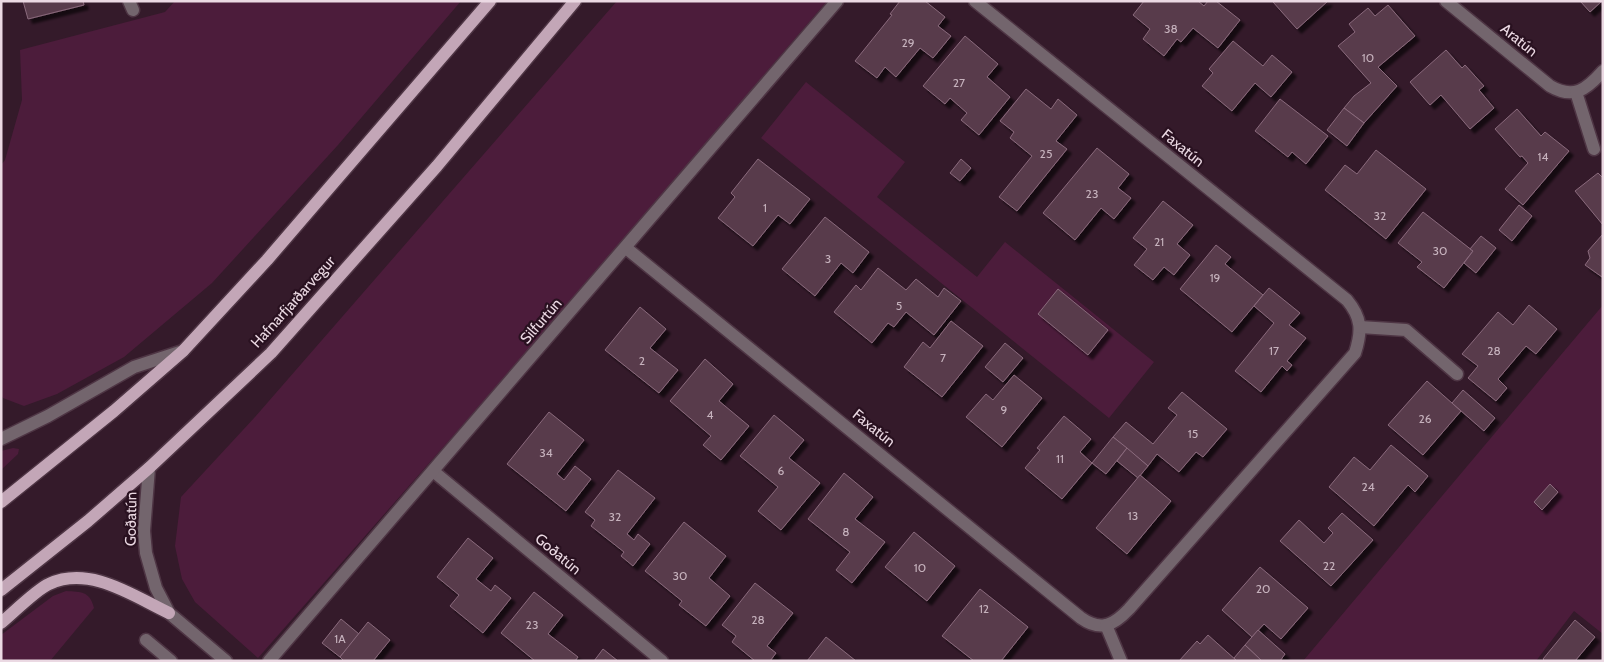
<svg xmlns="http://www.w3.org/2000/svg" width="1604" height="662" font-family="Cabin,sans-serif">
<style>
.green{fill:#4c1c3b}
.building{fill:#583b4c;stroke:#8a6a7c;filter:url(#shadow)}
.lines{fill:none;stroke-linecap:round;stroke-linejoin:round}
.minor-casing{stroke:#4e3544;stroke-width:15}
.major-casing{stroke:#4e3544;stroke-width:15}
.minor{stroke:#73656d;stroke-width:12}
.major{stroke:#c3a6b7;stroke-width:12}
.labels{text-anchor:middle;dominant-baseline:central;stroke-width:4.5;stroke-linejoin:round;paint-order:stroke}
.number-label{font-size:12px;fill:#c6b2bd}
.street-label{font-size:15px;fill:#ebd9e3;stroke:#291120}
</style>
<defs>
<filter id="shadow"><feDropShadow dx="4.5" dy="4.5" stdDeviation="1" flood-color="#0009"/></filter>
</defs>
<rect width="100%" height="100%" fill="#341a2a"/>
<g class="green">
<path d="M175,1H461L338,145L212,283L124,357L57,394L24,406L3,398L1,395V165L5,160L22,100L20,50L165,12Z"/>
<path d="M617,1H827L575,297L258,658L195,602L182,579L175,546L181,497L255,417Z"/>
<path d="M806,82L905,162L877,197L977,277L1005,242L1154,362L1109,418L761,138Z"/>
<path d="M1603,305V634L1574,611L1536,661H1303Z"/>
<path d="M13,448L19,449L18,454L1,470V451Z"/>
<path d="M66,591C81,592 90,591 94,608L50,661H1V635L53,596Z"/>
</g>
<g class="building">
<path d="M23,1H83L84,5L28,19Z"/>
<path d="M900,1H925L945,17L938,26L951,36L933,58L920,48L896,77L885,67L877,78L855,61L892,15L890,14Z"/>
<path d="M1144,1H1198L1204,6L1208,1H1216L1240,20L1218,48L1193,28L1181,42L1177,39L1164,56L1143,39L1150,29L1133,15Z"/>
<path d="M1274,1H1328L1297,29L1273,2Z"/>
<path d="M1580,1H1602L1590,12Z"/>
<path d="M1388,5L1415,36L1378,67L1397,86L1364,123L1344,108L1354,96L1371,83L1338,46L1355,32L1349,24L1368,8L1375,16Z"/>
<path d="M965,36L998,64L987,77L1010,97L979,135L961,120L967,113L950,98L945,104L923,86Z"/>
<path d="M1233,41L1263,66L1272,55L1292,72L1271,97L1255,83L1232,111L1202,86L1213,73L1209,69Z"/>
<path d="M1446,50L1462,68L1465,65L1484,86L1479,90L1494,108L1470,129L1441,95L1430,105L1410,82Z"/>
<path d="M1026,89L1051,109L1058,99L1077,115L1056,141L1067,149L1017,211L999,197L1032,156L1010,138L1014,132L1000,121Z"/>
<path d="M1280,99L1328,136L1306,164L1292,152L1288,157L1255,131Z"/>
<path d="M1344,108L1364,123L1347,146L1327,130Z"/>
<path d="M1517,109L1541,136L1545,132L1569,151L1523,205L1505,189L1528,163L1522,156L1520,157L1495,129Z"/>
<path d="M1097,148L1129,174L1118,188L1131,198L1114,219L1101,208L1075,240L1043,213Z"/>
<path d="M1376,150L1426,189L1386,239L1325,190L1345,165L1357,174Z"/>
<path d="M758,159L810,199L790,224L778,215L753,246L718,218L735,197L731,193Z"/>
<path d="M961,159L971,168L960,181L950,173Z"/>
<path d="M1598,173L1603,178V225L1575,191Z"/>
<path d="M1163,201L1193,225L1177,244L1190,255L1174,275L1164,267L1153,280L1134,265L1147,249L1133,238Z"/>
<path d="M1519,205L1532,216L1512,241L1499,230Z"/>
<path d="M1423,212L1473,251L1444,288L1417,267L1422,262L1398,243Z"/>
<path d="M825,217L869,252L853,273L841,263L815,296L782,269Z"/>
<path d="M1603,234V277H1602L1585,265L1590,258L1588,251Z"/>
<path d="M1481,236L1496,248L1476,273L1464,263L1473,251L1470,249Z"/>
<path d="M1216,245L1231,257L1225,264L1263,295L1232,332L1180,289Z"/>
<path d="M878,268L906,290L916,279L938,297L944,288L961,301L934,335L906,312L894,327L888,323L872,343L834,312L856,285L861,290Z"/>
<path d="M1269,288L1300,313L1289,325L1306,338L1287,361L1292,365L1287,371L1282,366L1261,392L1235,371L1274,323L1254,306Z"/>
<path d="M1058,289L1108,330L1088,355L1038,314Z"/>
<path d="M1529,305L1557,329L1536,354L1526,346L1498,379L1507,388L1496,401L1468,378L1478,366L1462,354L1498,312L1513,325Z"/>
<path d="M640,307L666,329L650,348L678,370L659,393L605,350Z"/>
<path d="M951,321L983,346L942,397L904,367L923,342L930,348Z"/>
<path d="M1005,343L1023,358L1003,382L985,367Z"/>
<path d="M705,359L733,384L719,401L749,426L721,460L703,445L711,436L670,401Z"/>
<path d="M1014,375L1042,398L1002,447L966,417L986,394L993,400Z"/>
<path d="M1427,381L1461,411L1423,455L1388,425Z"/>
<path d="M1463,390L1495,418L1484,431L1452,403Z"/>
<path d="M1182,392L1227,429L1203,457L1196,452L1179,472L1157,454L1148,466L1113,437L1126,422L1153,444L1177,415L1168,408Z"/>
<path d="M549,412L584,440L557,474L564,480L575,466L591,479L566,511L507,464Z"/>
<path d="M774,415L804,440L789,458L820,483L781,530L758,511L778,487L740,456Z"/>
<path d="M1064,416L1091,439L1080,452L1092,463L1062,499L1025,468L1040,450L1037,448Z"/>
<path d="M1113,437L1127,448L1106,474L1092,463Z"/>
<path d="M1391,445L1428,476L1415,492L1408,485L1374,526L1329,487L1354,457L1370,470Z"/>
<path d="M1127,448L1148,466L1138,478L1117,461Z"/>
<path d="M618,470L655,498L627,534L634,540L638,534L650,544L633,566L621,556L624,552L591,526L595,520L585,512Z"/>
<path d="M844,473L873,497L855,519L885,542L852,583L836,570L850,552L808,519Z"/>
<path d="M1140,475L1171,501L1127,554L1096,528Z"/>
<path d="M1550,484L1558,492L1542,510L1534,502Z"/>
<path d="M1342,513L1373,540L1331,586L1280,541L1299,520L1324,543L1333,533L1328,528Z"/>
<path d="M684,522L726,556L709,578L730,596L706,626L679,605L682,601L645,571Z"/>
<path d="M914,532L955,566L927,601L885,567Z"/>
<path d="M468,538L493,558L476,579L491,591L495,585L511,598L483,633L450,606L459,595L437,577Z"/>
<path d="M1260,567L1308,608L1281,639L1264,624L1252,637L1222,610Z"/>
<path d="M755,583L793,613L767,646L776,653L770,661H755L732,642L736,636L722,625Z"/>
<path d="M980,589L1028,627L1001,661H974L942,636Z"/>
<path d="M534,592L563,615L548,634L578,657L575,661H535L501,633Z"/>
<path d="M341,619L359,634L340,657L322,643Z"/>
<path d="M1575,620L1595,637L1575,661H1545L1543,659Z"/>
<path d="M368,622L390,640L373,661H344L340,657Z"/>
<path d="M1258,630L1285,654L1280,661H1262L1245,645Z"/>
<path d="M1208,635L1237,661H1179L1197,641L1200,644Z"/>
<path d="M826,637L856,661H807Z"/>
<path d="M1245,645L1262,661H1237L1234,658Z"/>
<path d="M603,649L618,661H594Z"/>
</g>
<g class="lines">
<g class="minor-casing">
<g id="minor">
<path d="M129,1L133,10"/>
<path d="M1446,1L1550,86C1574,100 1587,89 1603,71"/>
<path d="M1576,92L1594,149"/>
<path d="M626,248L1081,618C1101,632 1114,625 1129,609L1355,353C1362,331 1362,318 1347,300L975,1"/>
<path d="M1360,327L1406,330L1457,374"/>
<path d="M1,439L48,416L134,367L183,351"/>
<path d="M149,468L144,531L146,553L156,588L169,613L226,661"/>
<path d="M433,471L662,661"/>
<path d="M1106,625L1121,661"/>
<path d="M146,640L171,661"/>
<path d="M269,661L837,1"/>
</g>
</g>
<g class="major-casing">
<g id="major">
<path d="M1,502L114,411L183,351L267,260L490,1"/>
<path d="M1,590L88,521L149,468L271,353L437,166L575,1"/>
<path d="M1,623C13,613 37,589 49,584C90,565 133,596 169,613"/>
</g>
</g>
<use href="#minor" class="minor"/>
<use href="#major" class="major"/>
</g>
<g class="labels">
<g class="number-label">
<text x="1171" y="28">38</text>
<text x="908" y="42">29</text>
<text x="1368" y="57">10</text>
<text x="959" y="82">27</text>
<text x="1046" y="153">25</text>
<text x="1543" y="156">14</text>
<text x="1092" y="193">23</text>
<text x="765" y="207">1</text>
<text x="1380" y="215">32</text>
<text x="1159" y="241">21</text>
<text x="1440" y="250">30</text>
<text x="828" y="258">3</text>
<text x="1215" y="277">19</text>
<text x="899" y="305">5</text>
<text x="1274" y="350">17</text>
<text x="1494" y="350">28</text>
<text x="943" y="357">7</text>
<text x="642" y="360">2</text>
<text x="1004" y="409">9</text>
<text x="710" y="414">4</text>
<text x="1425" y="418">26</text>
<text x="1193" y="433">15</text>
<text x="546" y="452">34</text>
<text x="1060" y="458">11</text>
<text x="781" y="470">6</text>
<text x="1368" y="486">24</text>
<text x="1133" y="515">13</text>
<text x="615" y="516">32</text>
<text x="846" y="531">8</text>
<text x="1329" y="565">22</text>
<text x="920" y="567">10</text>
<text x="680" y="575">30</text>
<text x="1263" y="588">20</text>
<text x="984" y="608">12</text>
<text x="758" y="619">28</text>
<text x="532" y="624">23</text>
<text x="340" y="638">1A</text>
</g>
<g class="street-label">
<text transform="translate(1519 40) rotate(39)">Aratún</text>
<text transform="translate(1183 148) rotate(39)">Faxatún</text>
<text transform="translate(293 302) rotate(-48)">Hafnarfjarðarvegur</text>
<text transform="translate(541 321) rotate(-49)">Silfurtún</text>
<text transform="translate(874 428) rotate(39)">Faxatún</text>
<text transform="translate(131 519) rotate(-89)">Goðatún</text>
<text transform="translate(558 554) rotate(40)">Goðatún</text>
</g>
</g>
<rect width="1604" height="662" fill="none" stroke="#ebd9e3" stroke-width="5"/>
</svg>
